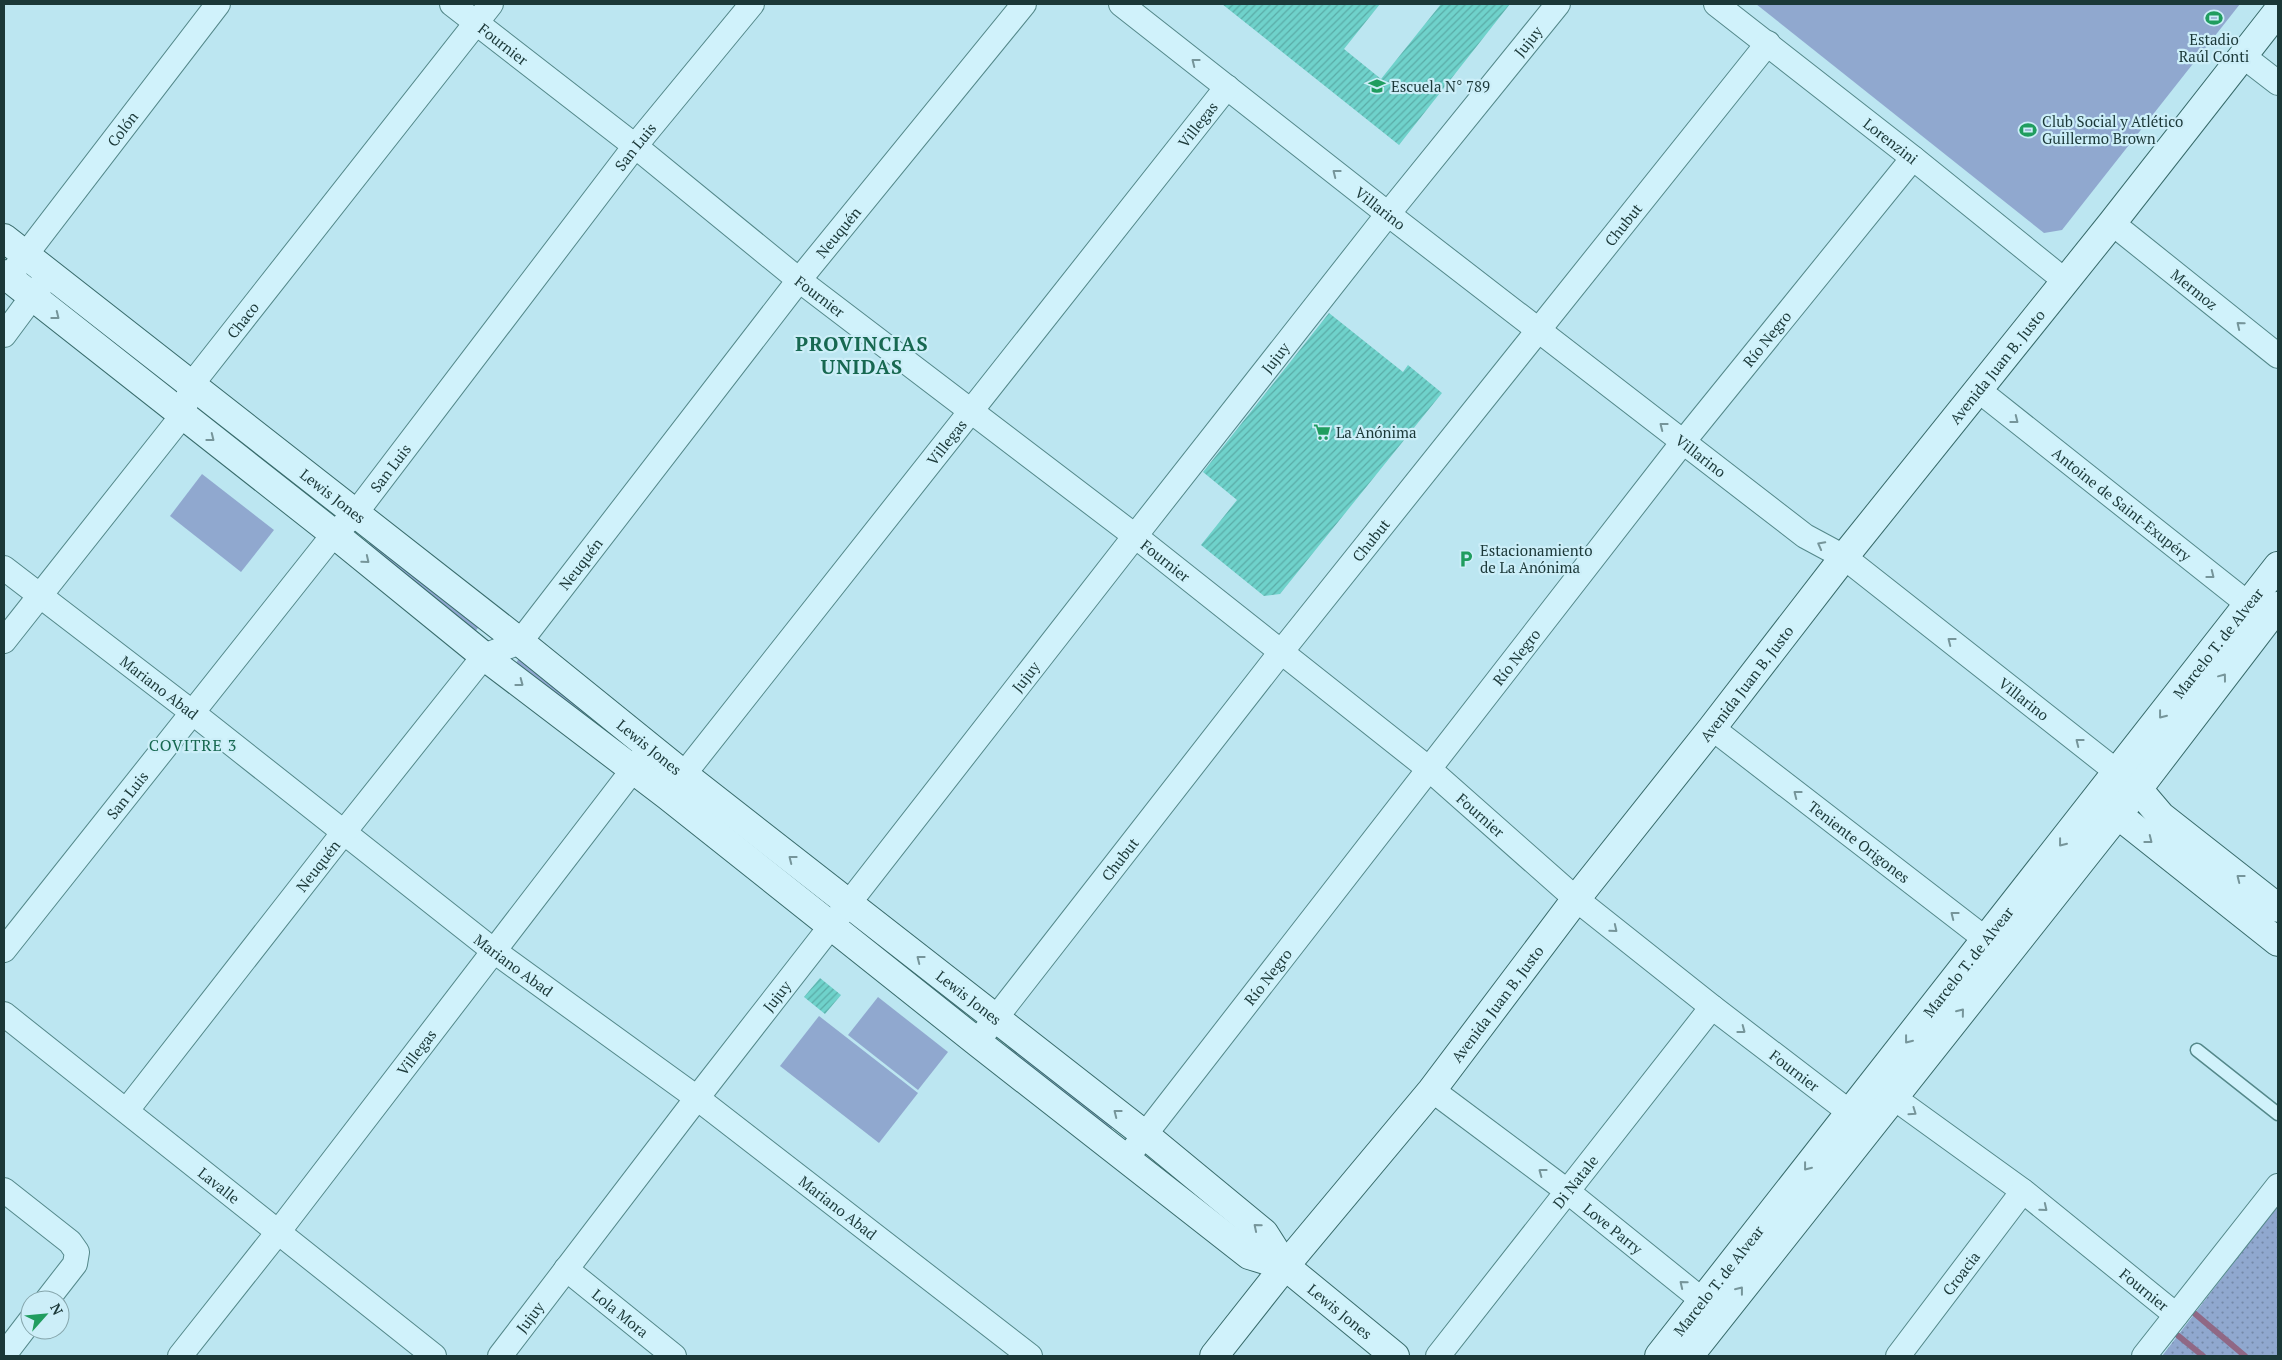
<svg xmlns="http://www.w3.org/2000/svg" width="2282" height="1360" font-family="'PT Serif',serif">
<style>
.grass{fill:#90a8cf}
.park{fill:url(#park-dots)}
.lines{fill:none;stroke-linecap:round;stroke-linejoin:round}
.stream{stroke:#906885;stroke-width:6}
.building{fill:url(#building-hatch)}
.lane-casing{stroke:#54888a;stroke-width:15}
.street-casing{stroke:#54888a;stroke-width:26}
.secondary-casing{stroke:#386b6b;stroke-width:30}
.lane{stroke:#d0f2fb;stroke-width:12}
.street{stroke:#d0f2fb;stroke-width:24}
.secondary{stroke:#d0f2fb;stroke-width:28}
.oneway{stroke:#76959a}
.labels{text-anchor:middle;dominant-baseline:central;stroke-width:4.5;stroke-linejoin:round;paint-order:stroke}
.poi-label{font-size:15px;fill:#1b3838;stroke:#cceef8;text-anchor:start}
.street-label{font-size:15px;fill:#1b3838;stroke:#cceef8}
.neighbourhood-label{font-size:16px;letter-spacing:1px;fill:#176851;stroke:#cceef8}
.district-label{font-size:20px;font-weight:bold;letter-spacing:1px;fill:#176851;stroke:#cceef8}
</style>
<defs>
<pattern id="park-dots" width="8" height="8" patternUnits="userSpaceOnUse" patternTransform="scale(1.25)"><rect width="8" height="8" fill="#90a8cf"/><path d="M2 2h.1M6 6h.1" fill="none" stroke="#758aa9" stroke-width="1.8" stroke-linecap="round"/></pattern>
<pattern id="building-hatch" width="6" height="6" patternUnits="userSpaceOnUse" patternTransform="scale(1.25)"><rect width="6" height="6" fill="#6fd2cb"/><path d="M-1 1l2-2M0 6l6-6M5 7l2-2" fill="none" stroke="#5aaba6"/></pattern>
</defs>
<rect width="100%" height="100%" fill="#bce6f1"/>
<g class="grass">
<path d="M1756,4H2240L2062,230L2044,233Z"/>
<path d="M207,411L327,504L321,513L200,420Z"/>
<path d="M202,474L274,530L241,572L170,516Z"/>
<path d="M372,540L481,624L474,633L365,549Z"/>
<path d="M520,657L624,738L617,746L514,666Z"/>
<path d="M865,927L966,1008L959,1016L859,936Z"/>
<path d="M878,997L948,1052L918,1090L848,1035Z"/>
<path d="M819,1016L918,1093L879,1143L780,1066Z"/>
<path d="M1012,1043L1115,1124L1108,1133L1005,1051Z"/>
</g>
<path class="park" d="M2278,1205V1356H2162Z"/>
<g class="lines">
<g class="stream">
<path d="M2187,1307L2245,1356"/>
<path d="M2170,1329L2203,1356"/>
</g>
</g>
<g class="building">
<path d="M1222,4H1380L1344,49L1381,79L1441,4H1510L1399,145Z"/>
<path d="M1329,313L1403,372L1408,365L1442,393L1280,594L1264,596L1201,545L1237,500L1203,472Z"/>
<path d="M820,978L841,995L825,1014L804,997Z"/>
</g>
<g class="lines">
<g class="lane-casing">
<path id="lane" d="M2197,1050L2278,1114"/>
</g>
<g class="street-casing">
<g id="street">
<path id="s1" d="M452,4L635,146L799,280L1135,536L1429,769L1576,899L1712,1007L1865,1124"/>
<path id="s2" d="M1121,4L1388,214L1805,536L1844,557L2117,772"/>
<path id="s3" d="M1716,4L1913,158L2064,280"/>
<path d="M2243,56L2278,83"/>
<path id="s4" d="M2112,223L2278,356"/>
<path id="s5" d="M14,270L218,4"/>
<path d="M4,335L44,281"/>
<path id="s6" d="M1977,389L2262,615"/>
<path id="s7" d="M4,568L193,713L494,951L697,1098L1030,1356"/>
<path id="s8" d="M4,641L182,416L192,384L491,4"/>
<path id="s9" d="M1712,728L2001,951"/>
<path id="s10" d="M673,788L1227,87"/>
<path id="s11" d="M4,950L334,534L355,514L635,146L752,4"/>
<path id="s12" d="M4,1014L434,1356"/>
<path id="s13" d="M977,1042L1281,652L1768,43"/>
<path id="s14" d="M1879,1087L2023,1191L2176,1315"/>
<path id="s15" d="M1432,1090L1567,1191L1717,1312"/>
<path id="s16" d="M127,1110L344,832L484,656L520,642L799,280L1024,4"/>
<path id="s17" d="M1126,1159L1683,442L1913,158"/>
<path d="M4,1190L70,1242L77,1252L75,1264L47,1300"/>
<path id="s18" d="M566,1269L674,1356"/>
<path d="M4,1355L30,1321"/>
<path id="s19" d="M180,1356L279,1231L645,754"/>
<path id="s20" d="M500,1356L697,1098L1135,536L1388,214L1558,4"/>
<path id="s21" d="M1438,1356L1712,1007"/>
<path id="s22" d="M1898,1356L2023,1191"/>
<path d="M2144,1356L2278,1186"/>
</g>
</g>
<g class="secondary-casing">
<g id="secondary">
<path id="s23" d="M4,238L520,642L683,774L1144,1134L1264,1233L1285,1266L1395,1356"/>
<path d="M4,274L334,534L484,656L668,796L977,1042L1249,1255L1285,1266"/>
<path d="M2123,777L2138,789L2161,816L2278,908"/>
<path d="M2103,803L2278,942"/>
<path id="s24" d="M1214,1356L1285,1266L1432,1090L1576,899L1712,728L1844,557L2112,223L2278,11"/>
<path id="s25" d="M1659,1356L2278,566"/>
<path d="M1689,1356L2138,789L2278,606"/>
</g>
</g>
<use href="#lane" class="lane"/>
<use href="#street" class="street"/>
<use href="#secondary" class="secondary"/>
</g>
<defs><path id="oneway-chevron" d="M-2-3.5L2.5 0L-2 3.5" fill="none" stroke-width="1.6" stroke-linecap="round" stroke-linejoin="round" transform="scale(1.25)"/></defs>
<g class="oneway">
<use href="#oneway-chevron" transform="translate(1195 62) rotate(-142)"/>
<use href="#oneway-chevron" transform="translate(1336 173) rotate(-142)"/>
<use href="#oneway-chevron" transform="translate(56 316) rotate(38)"/>
<use href="#oneway-chevron" transform="translate(2240 325) rotate(-141)"/>
<use href="#oneway-chevron" transform="translate(2015 420) rotate(38)"/>
<use href="#oneway-chevron" transform="translate(1663 426) rotate(-142)"/>
<use href="#oneway-chevron" transform="translate(211 438) rotate(38)"/>
<use href="#oneway-chevron" transform="translate(1821 545) rotate(-152)"/>
<use href="#oneway-chevron" transform="translate(366 560) rotate(39)"/>
<use href="#oneway-chevron" transform="translate(2211 575) rotate(38)"/>
<use href="#oneway-chevron" transform="translate(1951 641) rotate(-142)"/>
<use href="#oneway-chevron" transform="translate(2223 677) rotate(-53)"/>
<use href="#oneway-chevron" transform="translate(520 683) rotate(37)"/>
<use href="#oneway-chevron" transform="translate(2162 715) rotate(128)"/>
<use href="#oneway-chevron" transform="translate(2079 742) rotate(-142)"/>
<use href="#oneway-chevron" transform="translate(1797 794) rotate(-142)"/>
<use href="#oneway-chevron" transform="translate(2149 840) rotate(38)"/>
<use href="#oneway-chevron" transform="translate(2062 843) rotate(128)"/>
<use href="#oneway-chevron" transform="translate(792 859) rotate(-142)"/>
<use href="#oneway-chevron" transform="translate(2240 878) rotate(-142)"/>
<use href="#oneway-chevron" transform="translate(1954 915) rotate(-142)"/>
<use href="#oneway-chevron" transform="translate(1614 929) rotate(39)"/>
<use href="#oneway-chevron" transform="translate(920 959) rotate(-142)"/>
<use href="#oneway-chevron" transform="translate(1961 1012) rotate(-51)"/>
<use href="#oneway-chevron" transform="translate(1742 1030) rotate(37)"/>
<use href="#oneway-chevron" transform="translate(1908 1040) rotate(128)"/>
<use href="#oneway-chevron" transform="translate(1913 1112) rotate(35)"/>
<use href="#oneway-chevron" transform="translate(1117 1113) rotate(-142)"/>
<use href="#oneway-chevron" transform="translate(1807 1167) rotate(128)"/>
<use href="#oneway-chevron" transform="translate(1542 1172) rotate(-143)"/>
<use href="#oneway-chevron" transform="translate(2044 1208) rotate(39)"/>
<use href="#oneway-chevron" transform="translate(1257 1227) rotate(-140)"/>
<use href="#oneway-chevron" transform="translate(1683 1284) rotate(-141)"/>
<use href="#oneway-chevron" transform="translate(1740 1290) rotate(-52)"/>
</g>
<defs>
<g id="stadium-bare" transform="scale(1.35)"><path d="M0-5a6.5 5 0 1 0 0 10a6.5 5 0 1 0 0-10ZM-3.5-1.8h7v3.6h-7Z" fill="#209d5f" stroke="#cceef8" stroke-width="2.5" paint-order="stroke"/></g>
<g id="school-bare" transform="scale(1.35)"><path d="M0-5L7-2L0 1L-7-2ZM-4 1L0 2.5L4 1V4Q0 6-4 4Z" fill="#209d5f" stroke="#cceef8" stroke-width="2.5" paint-order="stroke"/></g>
<g id="supermarket-bare" transform="scale(1.35)"><path d="M-6-5.5h2.5l.6 2H6L4.5 2H-2.5L-4.4-4H-6ZM-1.5 3.2a1.3 1.3 0 1 0 .1 0ZM3 3.2a1.3 1.3 0 1 0 .1 0Z" fill="#209d5f" stroke="#cceef8" stroke-width="2.5" paint-order="stroke"/></g>
<g id="parking-bare" transform="scale(1.35)"><path d="M-3.5-5.5H1a3.5 3.5 0 0 1 0 7H-1V5.5H-3.5ZM-1-3.4V-.6H.8a1.4 1.4 0 0 0 0-2.8Z" fill="#209d5f" stroke="#cceef8" stroke-width="2.5" paint-order="stroke"/></g>
</defs>
<g fill-rule="evenodd">
<use href="#stadium-bare" x="2214" y="18"/>
<use href="#school-bare" x="1377" y="86"/>
<use href="#stadium-bare" x="2028" y="130"/>
<use href="#supermarket-bare" x="1322" y="432"/>
<use href="#parking-bare" x="1466" y="559"/>
</g>
<g class="labels">
<g class="poi-label">
<text x="2214" y="39" text-anchor="middle">Estadio<tspan x="2214" dy="17">Raúl Conti</tspan></text>
<text x="1391" y="86">Escuela N° 789</text>
<text x="2042" y="121">Club Social y Atlético<tspan x="2042" dy="17">Guillermo Brown</tspan></text>
<text x="1336" y="432">La Anónima</text>
<text x="1480" y="550">Estacionamiento<tspan x="1480" dy="17">de La Anónima</tspan></text>
</g>
<g class="street-label">
<text stroke="none"><textPath href="#s20" startOffset="1669">Jujuy</textPath></text>
<text stroke="none"><textPath href="#s1" startOffset="65">Fournier</textPath></text>
<text stroke="none"><textPath href="#s10" startOffset="846">Villegas</textPath></text>
<text stroke="none"><textPath href="#s5" startOffset="178">Colón</textPath></text>
<text stroke="none"><textPath href="#s3" startOffset="222">Lorenzini</textPath></text>
<text stroke="none"><textPath href="#s11" startOffset="1022">San Luis</textPath></text>
<text stroke="none"><textPath href="#s2" startOffset="330">Villarino</textPath></text>
<text stroke="none"><textPath href="#s13" startOffset="1042">Chubut</textPath></text>
<text stroke="none"><textPath href="#s16" startOffset="1135">Neuquén</textPath></text>
<text stroke="none"><textPath href="#s4" startOffset="106">Mermoz</textPath></text>
<text stroke="none"><textPath href="#s1" startOffset="470">Fournier</textPath></text>
<text stroke="none"><textPath href="#s8" startOffset="402">Chaco</textPath></text>
<text stroke="none"><textPath href="#s17" startOffset="1041">Río Negro</textPath></text>
<text stroke="none"><textPath href="#s20" startOffset="1264">Jujuy</textPath></text>
<text stroke="none"><textPath href="#s24" startOffset="1262">Avenida Juan B. Justo</textPath></text>
<text stroke="none"><textPath href="#s10" startOffset="441">Villegas</textPath></text>
<text stroke="none"><textPath href="#s2" startOffset="735">Villarino</textPath></text>
<text stroke="none"><textPath href="#s11" startOffset="618">San Luis</textPath></text>
<text stroke="none"><textPath href="#s23" startOffset="418">Lewis Jones</textPath></text>
<text stroke="none"><textPath href="#s6" startOffset="185">Antoine de Saint-Exupéry</textPath></text>
<text stroke="none"><textPath href="#s13" startOffset="638">Chubut</textPath></text>
<text stroke="none"><textPath href="#s1" startOffset="905">Fournier</textPath></text>
<text stroke="none"><textPath href="#s16" startOffset="715">Neuquén</textPath></text>
<text stroke="none"><textPath href="#s25" startOffset="906">Marcelo T. de Alvear</textPath></text>
<text stroke="none"><textPath href="#s17" startOffset="636">Río Negro</textPath></text>
<text stroke="none"><textPath href="#s20" startOffset="859">Jujuy</textPath></text>
<text stroke="none"><textPath href="#s24" startOffset="858">Avenida Juan B. Justo</textPath></text>
<text stroke="none"><textPath href="#s7" startOffset="196">Mariano Abad</textPath></text>
<text stroke="none"><textPath href="#s2" startOffset="1140">Villarino</textPath></text>
<text stroke="none"><textPath href="#s23" startOffset="822">Lewis Jones</textPath></text>
<text stroke="none"><textPath href="#s11" startOffset="198">San Luis</textPath></text>
<text stroke="none"><textPath href="#s1" startOffset="1310">Fournier</textPath></text>
<text stroke="none"><textPath href="#s9" startOffset="186">Teniente Origones</textPath></text>
<text stroke="none"><textPath href="#s13" startOffset="232">Chubut</textPath></text>
<text stroke="none"><textPath href="#s16" startOffset="310">Neuquén</textPath></text>
<text stroke="none"><textPath href="#s25" startOffset="501">Marcelo T. de Alvear</textPath></text>
<text stroke="none"><textPath href="#s7" startOffset="646">Mariano Abad</textPath></text>
<text stroke="none"><textPath href="#s17" startOffset="231">Río Negro</textPath></text>
<text stroke="none"><textPath href="#s20" startOffset="454">Jujuy</textPath></text>
<text stroke="none"><textPath href="#s23" startOffset="1228">Lewis Jones</textPath></text>
<text stroke="none"><textPath href="#s24" startOffset="452">Avenida Juan B. Justo</textPath></text>
<text stroke="none"><textPath href="#s19" startOffset="385">Villegas</textPath></text>
<text stroke="none"><textPath href="#s1" startOffset="1715">Fournier</textPath></text>
<text stroke="none"><textPath href="#s21" startOffset="222">Di Natale</textPath></text>
<text stroke="none"><textPath href="#s12" startOffset="275">Lavalle</textPath></text>
<text stroke="none"><textPath href="#s7" startOffset="1051">Mariano Abad</textPath></text>
<text stroke="none"><textPath href="#s15" startOffset="228">Love Parry</textPath></text>
<text stroke="none"><textPath href="#s22" startOffset="104">Croacia</textPath></text>
<text stroke="none"><textPath href="#s25" startOffset="96">Marcelo T. de Alvear</textPath></text>
<text stroke="none"><textPath href="#s14" startOffset="334">Fournier</textPath></text>
<text stroke="none"><textPath href="#s23" startOffset="1716">Lewis Jones</textPath></text>
<text stroke="none"><textPath href="#s18" startOffset="70">Lola Mora</textPath></text>
<text stroke="none"><textPath href="#s20" startOffset="49">Jujuy</textPath></text>
</g>
<g class="neighbourhood-label">
<text x="193" y="745">COVITRE 3</text>
</g>
<g class="district-label">
<text x="862" y="343">PROVINCIAS<tspan x="862" dy="23">UNIDAS</tspan></text>
</g>
</g>
<rect width="2282" height="1360" fill="none" stroke="#1b3838" stroke-width="10"/>
<g transform="translate(45 1315) rotate(63)"><circle r="24" fill="#cceef8" stroke="#85a5ab"/>
<path d="M0-4L9 19L0 12L-9 19Z" fill="#209d5f"/>
<text y="-8" font-size="14" font-weight="bold" text-anchor="middle" fill="#1b3838">N</text>
</g>
</svg>
